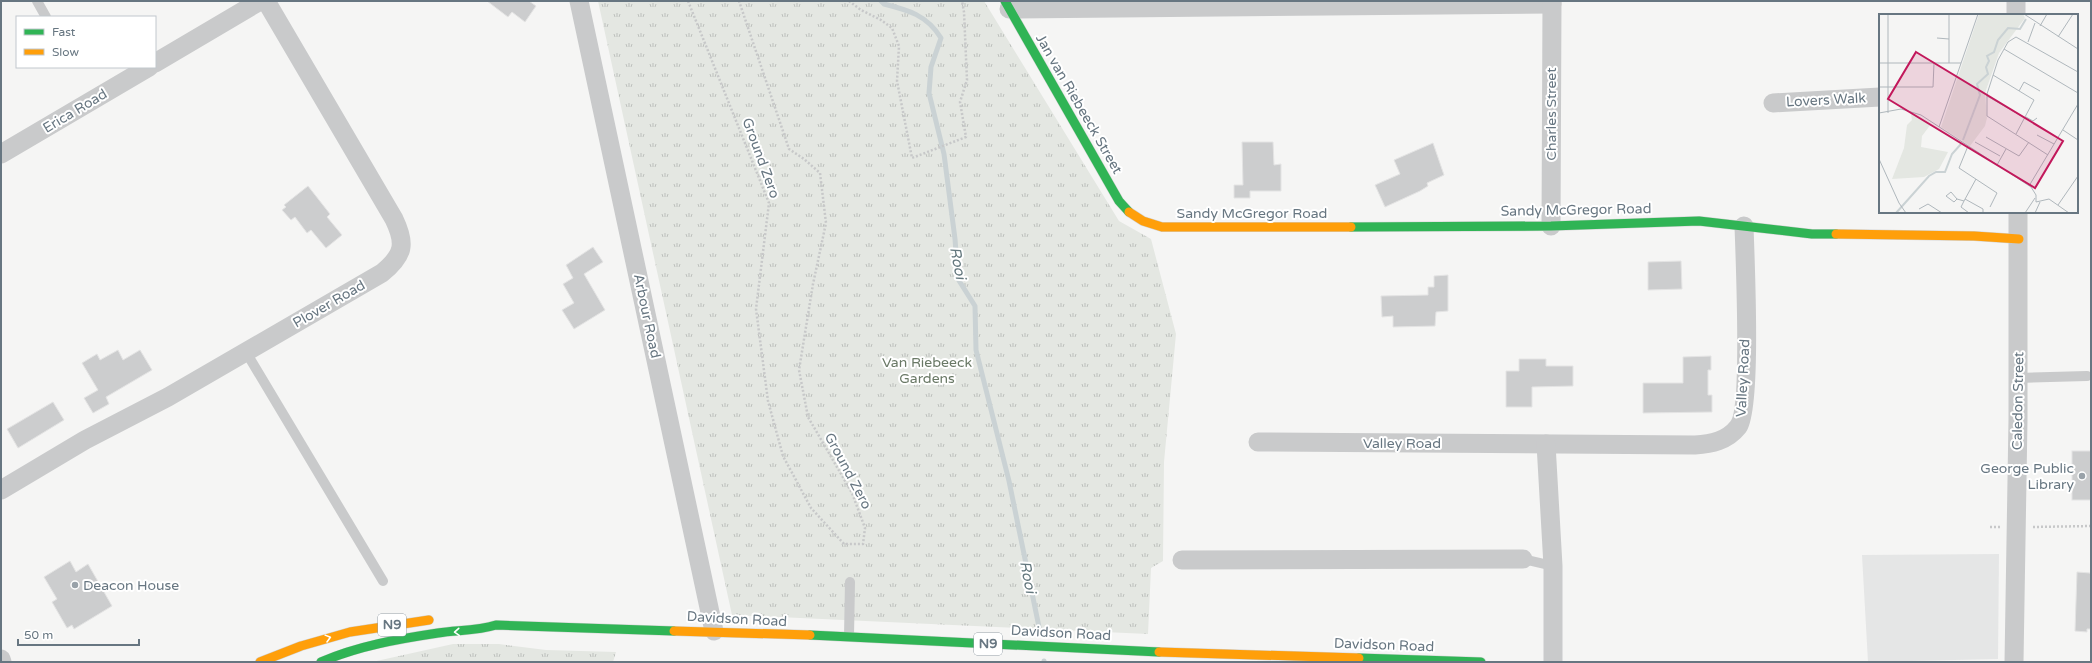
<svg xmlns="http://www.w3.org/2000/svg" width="2092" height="663" font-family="'Varela Round',sans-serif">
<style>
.built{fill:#e5e6e6}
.park{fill:url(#park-tufts)}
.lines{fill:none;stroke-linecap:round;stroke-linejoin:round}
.stream{stroke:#cad2d4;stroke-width:5}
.building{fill:#cccdce;stroke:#e4e4e4}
.fast-casing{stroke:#d2d2d2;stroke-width:10}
.slow-casing{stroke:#d2d2d2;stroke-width:10}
.path{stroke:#c7c8c9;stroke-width:2.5;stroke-dasharray:2 2;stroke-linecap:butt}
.lane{stroke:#c9cacb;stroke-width:10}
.street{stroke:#c9cacb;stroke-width:19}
.fast{stroke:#30b455;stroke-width:9}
.slow{stroke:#ff9f0a;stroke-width:9}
.oneway{stroke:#fff}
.poi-dot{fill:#99a2a9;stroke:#fff;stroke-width:1.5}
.labels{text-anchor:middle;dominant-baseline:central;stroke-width:4;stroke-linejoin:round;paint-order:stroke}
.shield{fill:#fff;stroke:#959fa7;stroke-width:1}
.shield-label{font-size:13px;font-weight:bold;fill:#677681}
.street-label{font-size:14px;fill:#677681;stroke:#fff}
.park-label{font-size:14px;fill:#6a7966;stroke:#fff}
.poi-label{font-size:14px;fill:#677681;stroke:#fff;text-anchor:end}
.water-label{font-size:15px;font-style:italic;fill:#63777d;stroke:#fff}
.inset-river{fill:none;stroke:#cad2d4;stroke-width:2}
.inset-road{fill:none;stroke:#afb7bc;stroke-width:1}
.view{fill:#c2185b;fill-opacity:0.15;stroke:#c2185b;stroke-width:2}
.inset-edge{fill:none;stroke:#677681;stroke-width:2}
</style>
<defs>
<pattern id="park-tufts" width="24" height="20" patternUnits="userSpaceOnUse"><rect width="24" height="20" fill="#e4e7e2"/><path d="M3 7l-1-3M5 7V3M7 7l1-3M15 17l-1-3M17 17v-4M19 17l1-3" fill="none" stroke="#bdc0bd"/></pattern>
</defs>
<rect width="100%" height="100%" fill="#f5f5f4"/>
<path class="built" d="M1999,554L1998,659L1868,662L1862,555Z"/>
<g class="park">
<path d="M598,1H984L1119,221L1151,239L1176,334L1164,462L1163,561L1151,568L1148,634L732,615Z"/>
<path d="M453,644H499L546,650L616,652L613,662H372Z"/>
</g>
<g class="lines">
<g class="stream">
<path d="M881,1L884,4C908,10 927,15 941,38L931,67L929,93L944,154L955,239L958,279L975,306L976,350L1009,481L1039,627"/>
<path d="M1044,662V661"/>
</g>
</g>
<g class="building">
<path d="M487,1H529L536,6L525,22L512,12L508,17Z"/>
<path d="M1242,142H1273L1274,165L1281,164V191H1250V198H1234V185H1243Z"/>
<path d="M1433,143L1444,175L1427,183L1428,186L1420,191L1385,207L1375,185L1400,174L1394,160Z"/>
<path d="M308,186L330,214L327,217L342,235L326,248L311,230L307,233L295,217L291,220L282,210L286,207L284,205Z"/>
<path d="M593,247L603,262L584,274L605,310L574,329L562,310L574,303L563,284L573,278L566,265Z"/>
<path d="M1681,261L1682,289L1648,290V262Z"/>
<path d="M1448,275V311L1436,312L1435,326L1393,327V316L1382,317L1381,296L1428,295V287H1434V276Z"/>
<path d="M118,350L123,360L140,350L152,370L106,397L109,404L93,413L84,398L98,390L82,363L97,354L100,360Z"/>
<path d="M1711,356V370H1708V395H1712V412L1643,413V383H1683V357Z"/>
<path d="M1519,359H1546V366H1573V386L1532,387V407H1506V371H1519Z"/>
<path d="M53,402L64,420L18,448L7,429Z"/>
<rect x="2072" y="451" width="19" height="49"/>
<path d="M70,561L76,572L88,564L112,606L74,629L72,625L67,628L52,602L57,599L44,577Z"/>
<path d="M2077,572L2090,573L2091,576V629H2087V632L2075,631Z"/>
</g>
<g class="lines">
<g class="fast-casing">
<g id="fast">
<path d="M1005,1L1119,201L1129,212"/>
<path d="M1351,227L1551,226L1699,221L1812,234H1836"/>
<path d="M810,635L1159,652"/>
<path d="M1359,658L1481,662"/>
<path d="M321,662C358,646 398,639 438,633C457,630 477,631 496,625L674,631"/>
</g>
</g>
<g class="slow-casing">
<g id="slow">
<path d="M1129,212L1143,221L1162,227H1351"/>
<path d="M1836,234L1974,236L2019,239"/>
<path d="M674,631L810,635"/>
<path d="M1159,652L1359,658"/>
<path d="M260,662L301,646L350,632L429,620"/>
</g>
</g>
<g class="path">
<path d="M688,1L769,203L756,309L768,401L783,456L811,508L844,544H863L865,528L852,493L808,417L799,370L813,284L826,223L820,173L804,159L789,149L739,1"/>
<path d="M849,1L861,10L881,20L892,28L899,46L897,81L912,158L966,137L960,102L967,80L964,12L962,1"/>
<path d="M1990,527H2000"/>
<path d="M2033,527L2091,526"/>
</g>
<g class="lane">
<path d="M37,1L46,17"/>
<path d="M246,352L383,581"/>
<path d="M2018,378L2087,376"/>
<path d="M1523,559L1553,566"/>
<path d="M849,636L850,582"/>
</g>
<g class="street">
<path d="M579,1L714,631"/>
<path d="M2016,1V15"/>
<path d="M1009,9L1552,4"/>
<path d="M155,63L260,1"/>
<path d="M1773,103L1880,97"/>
<path d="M1,154L149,67"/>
<path d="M1551,226L1552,1"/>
<path d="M1258,442L1695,445C1711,444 1727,441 1738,427C1752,410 1745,257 1744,226"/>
<path d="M1546,444L1553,566V662"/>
<path d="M1,490L85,440L168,397L382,273C404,255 406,244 394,219L266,1"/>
<path d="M1182,560L1523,559"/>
<path d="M1,659L2,662"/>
<path d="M2014,662L2018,419V212"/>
</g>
<use href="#fast" class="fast"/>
<use href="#slow" class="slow"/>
</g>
<defs><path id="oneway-chevron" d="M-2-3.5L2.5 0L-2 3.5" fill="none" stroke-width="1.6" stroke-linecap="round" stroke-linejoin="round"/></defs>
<g class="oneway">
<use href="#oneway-chevron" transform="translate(457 632) rotate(176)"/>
<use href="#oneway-chevron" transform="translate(328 638) rotate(-15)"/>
</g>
<g class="poi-dot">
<circle cx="2082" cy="476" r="4"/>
<circle cx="75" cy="585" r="4"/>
</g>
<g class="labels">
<g class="shield">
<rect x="378" y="614" width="28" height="22" rx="3"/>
<rect x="974" y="633" width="28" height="22" rx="3"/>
</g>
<g class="shield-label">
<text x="392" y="625">N9</text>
<text x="988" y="644">N9</text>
</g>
<g class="street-label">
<text transform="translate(1826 100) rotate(-3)">Lovers Walk</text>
<text transform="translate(1079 104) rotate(60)">Jan van Riebeeck Street</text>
<text transform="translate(75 111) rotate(-31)">Erica Road</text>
<text transform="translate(1551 114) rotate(-90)">Charles Street</text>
<text transform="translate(761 158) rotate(70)">Ground Zero</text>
<text transform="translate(1576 210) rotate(-1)">Sandy McGregor Road</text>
<text x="1252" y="213">Sandy McGregor Road</text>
<text transform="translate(329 304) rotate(-30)">Plover Road</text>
<text transform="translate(647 316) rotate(78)">Arbour Road</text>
<text transform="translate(1743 378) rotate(-87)">Valley Road</text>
<text transform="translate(2018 401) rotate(-89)">Caledon Street</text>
<text x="1402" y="443">Valley Road</text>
<text transform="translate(848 471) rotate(62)">Ground Zero</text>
<text transform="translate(737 619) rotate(3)">Davidson Road</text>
<text transform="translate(1061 633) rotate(3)">Davidson Road</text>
<text transform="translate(1384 645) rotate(2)">Davidson Road</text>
</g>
<g class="park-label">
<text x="927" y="362">Van Riebeeck<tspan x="927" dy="16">Gardens</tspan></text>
</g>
<g class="poi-label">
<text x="2074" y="468">George Public<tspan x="2074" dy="16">Library</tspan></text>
<text x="83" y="585" text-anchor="start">Deacon House</text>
</g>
<g class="water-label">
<text transform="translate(958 263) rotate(79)">Rooi</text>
<text transform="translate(1028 577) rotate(79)">Rooi</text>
</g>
</g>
<g transform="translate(1879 14)">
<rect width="199" height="199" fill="#f5f5f4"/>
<path d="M100,0H144L146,4L120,39L106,79L108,104L106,112L91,132L62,113ZM32,100L52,110L43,122L42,133L69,138L68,140L60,155L45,163L13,165L25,134L28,111L33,106Z" fill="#e4e7e2"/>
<path class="inset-river" d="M84,126L101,81L98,70L109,60L107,53L110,47L108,42L115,38L119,26L129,14L141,15L147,5M17,199L50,162L57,158H66L73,140L82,130"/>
<path class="inset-road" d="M70,0V49M145,0L199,35M161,12L168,0M179,23L194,0M58,24L70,25M149,28L156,9M125,35L199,79M0,49H82M114,61L155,86L137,120M0,73H54L55,49M140,77L145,68L161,77M108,82L146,104M0,99L22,95L42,101L152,173L157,181M9,99V0M147,103L154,107L158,104M60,113L99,0M184,116L199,126M158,121L175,130M107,123L140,142L150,128M96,128L121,142M89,132L80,154L118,179L111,193M169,141L108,102V80L119,46L129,28L137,23L199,58M0,145L20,189L27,199M118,151L127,135M150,172L199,90M157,181V188L170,185L190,199M78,185L72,178L67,182L75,188L78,185L85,187L97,165M86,185L104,195V199M85,187L82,193L90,199M179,191L199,162M40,195L49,190L63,199M146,199L156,184M156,199L161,188"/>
<path class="view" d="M37,38L184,127L156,174L9,85Z"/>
<rect width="199" height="199" class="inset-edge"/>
</g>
<rect width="2092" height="663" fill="none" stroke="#677681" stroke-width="4"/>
<rect x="16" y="16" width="140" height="52" fill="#ffffff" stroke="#c2c8cd"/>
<rect x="24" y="29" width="20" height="6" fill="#30b455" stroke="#c2c8cd"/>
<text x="52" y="36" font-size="12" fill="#677681">Fast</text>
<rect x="24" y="49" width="20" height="6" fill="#ff9f0a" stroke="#c2c8cd"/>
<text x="52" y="56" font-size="12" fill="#677681">Slow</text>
<path d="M18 639v6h121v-6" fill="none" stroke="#677681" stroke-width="2"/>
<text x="24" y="639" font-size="12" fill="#677681" stroke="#ffffff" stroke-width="3" paint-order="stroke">50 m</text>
</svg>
